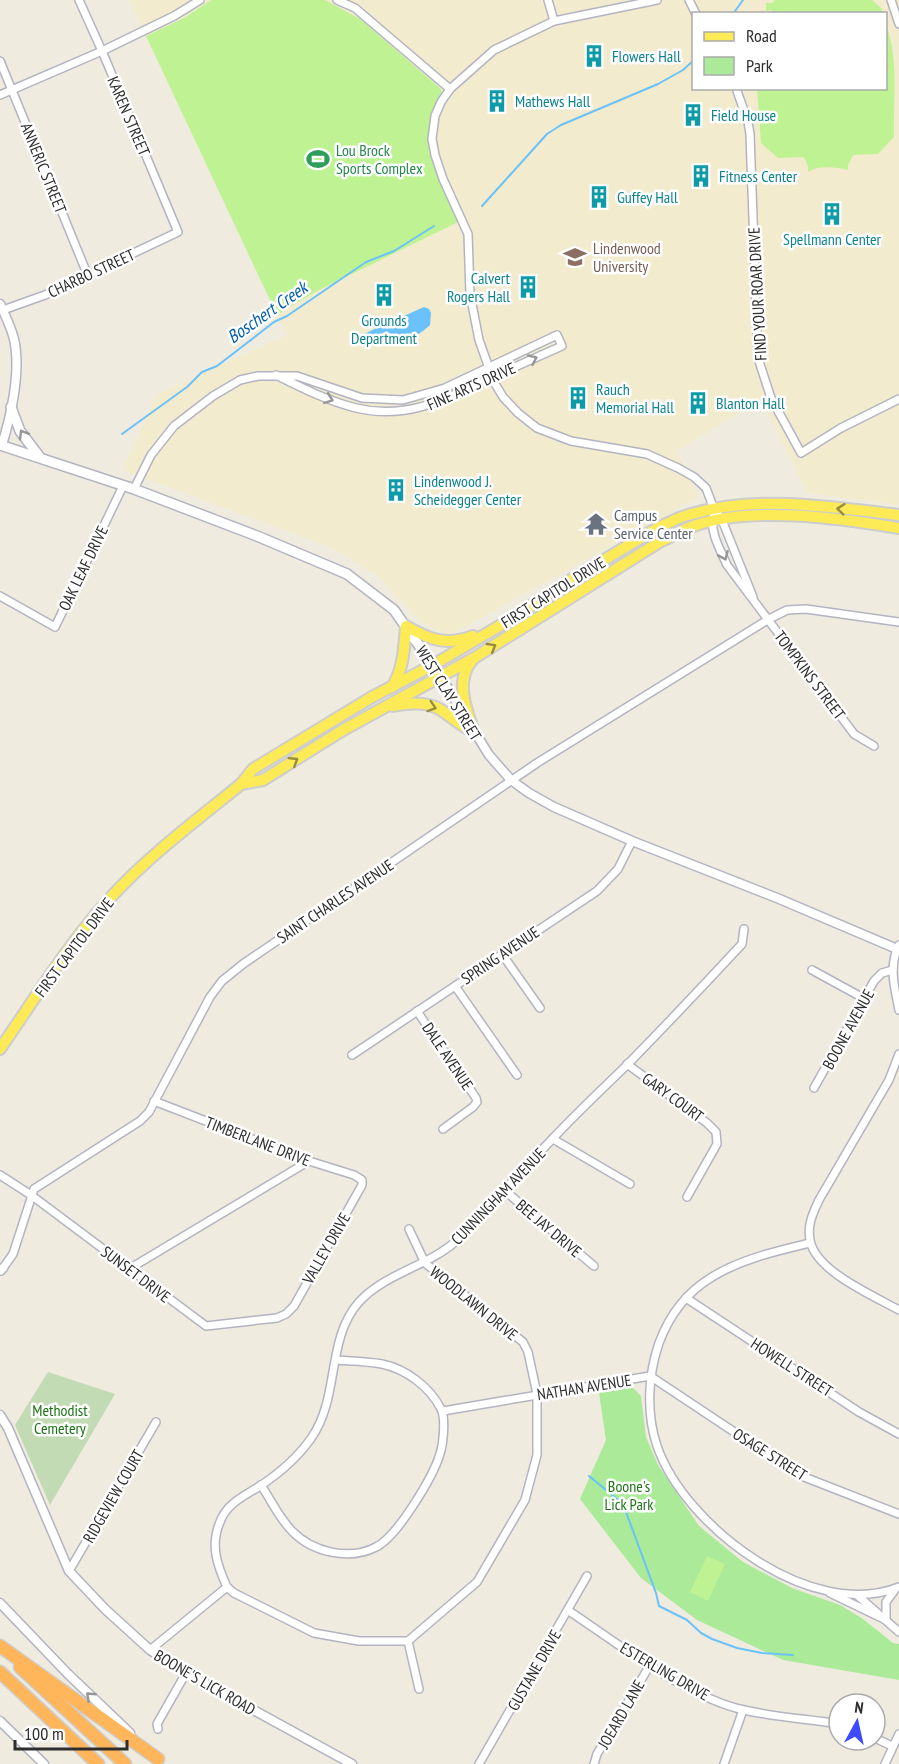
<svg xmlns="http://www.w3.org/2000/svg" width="899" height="1764" font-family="'PT Sans Narrow',sans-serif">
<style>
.education{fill:#f2ebce;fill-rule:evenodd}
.green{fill:#aaea98}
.cemetery{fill:#c3dbb5}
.pitch{fill:#bef293}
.water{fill:#6bc2fa}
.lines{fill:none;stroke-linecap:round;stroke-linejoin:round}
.stream{stroke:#6bc2fa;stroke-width:2}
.minor-casing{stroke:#b3b4c2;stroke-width:10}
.tertiary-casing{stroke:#b3b4c2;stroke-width:11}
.secondary-casing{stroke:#b3b4c2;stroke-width:12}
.primary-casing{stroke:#cdcdcd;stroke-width:14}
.motorway-casing{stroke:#cdcdcd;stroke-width:15}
.minor{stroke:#fff;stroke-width:7}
.tertiary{stroke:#fff;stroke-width:8}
.secondary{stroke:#fff;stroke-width:9}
.primary{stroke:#fdea57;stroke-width:10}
.motorway{stroke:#ffb65b;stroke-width:12}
.oneway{stroke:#969696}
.oneway2{stroke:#968c42}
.labels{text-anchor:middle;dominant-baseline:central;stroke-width:5;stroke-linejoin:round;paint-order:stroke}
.culture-label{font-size:16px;fill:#0d838f;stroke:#fff;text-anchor:start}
.street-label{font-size:16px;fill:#2e2e2e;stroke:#fff}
.leisure-label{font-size:16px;fill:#27864d;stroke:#fff;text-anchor:start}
.education-label{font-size:16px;fill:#785e54;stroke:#fff;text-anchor:start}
.worship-label{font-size:16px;fill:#5b616d;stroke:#fff;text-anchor:start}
.park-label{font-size:16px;fill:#1d7414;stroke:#fff}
.water-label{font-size:18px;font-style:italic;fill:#015eae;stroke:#fff}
</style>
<rect width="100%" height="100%" fill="#f0ebdf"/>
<path class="education" d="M129,0H899V505L807,493L761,400L677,451L698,497L449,636L420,622L377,575L330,547L122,470L157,394L287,335ZM694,14H886V88H694Z"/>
<path class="green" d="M632,1387L641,1396L646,1437L658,1465L699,1526L743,1562L792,1588L840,1605L863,1619L893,1643L899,1644V1680L783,1660L697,1620L641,1578L580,1499L606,1440L599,1393Z"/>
<path class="cemetery" d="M48,1372L115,1394L50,1505L15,1425Z"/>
<g class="pitch">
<path d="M211,0H325L360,19L441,89L442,93C412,151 443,170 458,222L315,292L277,315L146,36L184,18Z"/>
<path d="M775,0H872L882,9V13L772,14V10L766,11V3H772Z"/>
<path d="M886,24C899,59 893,100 894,137L878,154L853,155L848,165V170C836,167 818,165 808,172V166L804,157L778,158L761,143L757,89L886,88Z"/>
<path d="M707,1556L725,1564L708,1601L690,1592Z"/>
</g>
<path class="water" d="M424,307L429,309L431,313L430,325C409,345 392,342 366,344L363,336L368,332Z"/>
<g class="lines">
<g class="stream">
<path d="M733,14L743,0"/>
<path d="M482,206L547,134L561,125L658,84L683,70L694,60"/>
<path d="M122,434L187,387L202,372L217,366L274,322L287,316L366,262L394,251L434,226"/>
<path d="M589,1476L623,1504L656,1593L659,1606L687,1620L701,1633L712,1639L737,1648L762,1653L793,1655"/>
</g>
<g class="minor-casing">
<g id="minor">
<path d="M337,0L355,8L450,89"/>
<path d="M548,0L554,21"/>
<path d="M657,0L554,21L494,50L450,89L441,102L435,116L432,139L435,155L443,179L468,234L470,294L479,340L494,382L503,397L518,413L537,428L571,441L647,454L678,468L694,477L706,488L714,509L722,520L753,597"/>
<path d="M689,0L696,14"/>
<path d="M891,0L899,24"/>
<path d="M0,61L88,276"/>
<path d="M736,88L748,122L750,134L758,358L771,398L801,453L841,428L899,399"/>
<path d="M0,95L102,51L174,16L200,0"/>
<path d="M3,310L45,295L178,232L102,51L79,0"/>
<path d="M134,489L151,455L174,426L213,396L240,380L258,376H297L362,398L403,400L445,388L557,335L562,346C537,357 512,368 487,380C443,400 406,420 356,408C328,401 302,388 276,375"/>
<path d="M713,517C710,533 721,551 727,565L854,734L874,746"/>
<path d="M0,596L55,627L123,486"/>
<path d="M899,945C888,966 895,989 899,1010"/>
<path d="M502,954L540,1008"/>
<path d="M812,970L865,999"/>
<path d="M455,986L517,1075"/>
<path d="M417,1011L476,1098L477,1102L473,1107L443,1129"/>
<path d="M899,1054L889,1080L819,1200C813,1213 807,1225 810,1240C815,1271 874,1296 899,1310"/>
<path d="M352,1055L597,891L618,869L632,841"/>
<path d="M627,1064L707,1123L716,1132L717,1144L687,1197"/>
<path d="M814,1088L874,981L882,973L893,970"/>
<path d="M553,1139L630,1184"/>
<path d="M0,1175L31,1195L206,1326L277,1318L286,1314L294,1306L362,1185V1180L354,1175L309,1161L154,1101"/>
<path d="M504,1190L594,1266"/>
<path d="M810,1243C777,1251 741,1259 712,1277C687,1292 669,1316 659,1343C648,1375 646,1413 657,1446C685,1527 812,1622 899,1587"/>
<path d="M129,1269L309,1161"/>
<path d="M1,1271L13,1254L34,1189L140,1121L149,1112L210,997L222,981L243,964L537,763L769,619L787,610L806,609L899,622"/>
<path d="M686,1298L859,1412L899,1434"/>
<path d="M650,1376L799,1475L899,1514"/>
<path d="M443,1411L650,1376"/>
<path d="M261,1485C271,1500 279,1518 292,1531C312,1552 349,1561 376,1547C397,1537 433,1477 440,1454C443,1445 446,1418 441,1409C430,1387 406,1369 382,1364C367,1361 351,1361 336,1360"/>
<path d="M69,1571L156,1422"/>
<path d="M227,1587L234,1593L314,1633L359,1641H408L477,1582L525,1500L537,1455V1394L528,1352L523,1342L425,1263L409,1229"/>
<path d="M830,1593L886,1620V1602L894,1591"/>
<path d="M857,1595L899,1632"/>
<path d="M569,1611C617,1643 688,1698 744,1710C775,1717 807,1719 839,1724"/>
<path d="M408,1641L419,1689"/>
<path d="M150,1650L227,1587C217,1565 210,1545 220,1522C227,1502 247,1495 263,1484C282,1471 299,1456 312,1437C340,1396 326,1339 359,1302C386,1273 426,1267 455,1242C471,1228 485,1212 499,1196C518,1175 538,1154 558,1133C580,1110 603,1088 626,1066C665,1026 704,985 742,944L744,929"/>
<path d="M158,1729L157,1724L186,1673"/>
<path d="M875,1738L892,1746"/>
<path d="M479,1764L587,1576"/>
<path d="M594,1764L597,1754L650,1665"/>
<path d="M724,1764L743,1710"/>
<path d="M885,1764L899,1734"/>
</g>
</g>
<g class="tertiary-casing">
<g id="tertiary">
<path d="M0,304C5,315 11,327 14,339C21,370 11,415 2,445"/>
<path d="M441,677L489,755L511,780L529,793L554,807L632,841L777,898L897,949"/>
<path d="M0,1270L3,1268"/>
<path d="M0,1415L8,1428L69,1571L105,1609L150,1650L186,1673L352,1764"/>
<path d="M0,1603L68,1674L130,1733"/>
<path d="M0,1721L44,1764"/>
</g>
</g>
<g class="secondary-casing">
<g id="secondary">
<path d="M11,407L20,431L39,456"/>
<path d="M0,445L134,489L257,536L347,574L394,610L441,677"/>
</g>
</g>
<g class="primary-casing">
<g id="primary">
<path d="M473,659C454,680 466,709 474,732"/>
<path d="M392,687C404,668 404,648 406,626C430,640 446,646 473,636"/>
<path d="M393,706C408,703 427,701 441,710C453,718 461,726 474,732"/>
<path d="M241,784L263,780L343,730L474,658L661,541C671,537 681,531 691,527C748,505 839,518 899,528"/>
<path d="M0,1049C36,997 70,941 113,895C152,853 197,820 241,784L253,769L372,697L433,665L501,625L574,578L654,530C665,525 676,518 688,515C756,494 830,507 899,515"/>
</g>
</g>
<g class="motorway-casing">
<g id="motorway">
<path d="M0,1646L158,1759"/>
<path d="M20,1667L125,1764"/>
<path d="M0,1672L98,1764"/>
</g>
</g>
<use href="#minor" class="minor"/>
<use href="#tertiary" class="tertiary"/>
<use href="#secondary" class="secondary"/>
<use href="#primary" class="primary"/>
<use href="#motorway" class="motorway"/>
</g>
<defs><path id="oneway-chevron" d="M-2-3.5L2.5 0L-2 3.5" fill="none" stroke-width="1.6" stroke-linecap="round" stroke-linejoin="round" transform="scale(1.5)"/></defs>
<g class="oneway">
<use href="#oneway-chevron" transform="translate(533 359) rotate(-25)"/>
<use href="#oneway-chevron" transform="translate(329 399) rotate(21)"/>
<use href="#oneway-chevron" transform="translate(23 434) rotate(-121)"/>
<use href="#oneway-chevron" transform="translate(724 556) rotate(66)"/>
<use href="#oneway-chevron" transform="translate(90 1696) rotate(-137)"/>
</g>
<g class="oneway2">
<use href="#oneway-chevron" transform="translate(841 509) rotate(-174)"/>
<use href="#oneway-chevron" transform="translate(492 647) rotate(-31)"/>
<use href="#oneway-chevron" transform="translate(432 707) rotate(18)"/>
<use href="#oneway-chevron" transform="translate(294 761) rotate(-32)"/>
</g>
<defs>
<g id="building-bare" transform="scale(1.8)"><path d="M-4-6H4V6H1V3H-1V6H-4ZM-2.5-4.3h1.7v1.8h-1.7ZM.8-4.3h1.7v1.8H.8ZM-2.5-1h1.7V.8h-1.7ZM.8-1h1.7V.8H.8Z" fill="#0f9aa8" stroke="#fff" stroke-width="2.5" paint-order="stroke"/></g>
<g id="stadium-bare" transform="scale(1.8)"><path d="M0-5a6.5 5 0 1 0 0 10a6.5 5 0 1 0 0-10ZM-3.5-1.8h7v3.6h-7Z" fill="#2e9e5b" stroke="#fff" stroke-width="2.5" paint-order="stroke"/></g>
<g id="university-bare" transform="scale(1.8)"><path d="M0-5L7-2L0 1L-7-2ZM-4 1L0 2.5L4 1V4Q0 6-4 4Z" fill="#8d6e63" stroke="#fff" stroke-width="2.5" paint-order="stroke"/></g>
<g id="temple-bare" transform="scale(1.8)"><path d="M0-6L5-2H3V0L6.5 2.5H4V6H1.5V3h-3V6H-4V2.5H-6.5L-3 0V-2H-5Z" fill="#6b7280" stroke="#fff" stroke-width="2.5" paint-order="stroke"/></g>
</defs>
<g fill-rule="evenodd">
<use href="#building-bare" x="594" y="56"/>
<use href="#building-bare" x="497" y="101"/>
<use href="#building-bare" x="693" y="115"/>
<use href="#stadium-bare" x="318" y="159"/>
<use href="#building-bare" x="701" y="176"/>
<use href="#building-bare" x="599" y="197"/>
<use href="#building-bare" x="832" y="214"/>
<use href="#university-bare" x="575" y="257"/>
<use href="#building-bare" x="528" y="287"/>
<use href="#building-bare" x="384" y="295"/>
<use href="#building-bare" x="578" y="398"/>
<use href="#building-bare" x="698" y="403"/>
<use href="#building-bare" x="396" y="490"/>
<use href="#temple-bare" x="596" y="524"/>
</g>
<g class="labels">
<g class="culture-label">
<text x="612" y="56">Flowers Hall</text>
<text x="515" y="101">Mathews Hall</text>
<text x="711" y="115">Field House</text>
<text x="719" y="176">Fitness Center</text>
<text x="617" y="197">Guffey Hall</text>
<text x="832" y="239" text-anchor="middle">Spellmann Center</text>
<text x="510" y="278" text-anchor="end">Calvert<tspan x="510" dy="18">Rogers Hall</tspan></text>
<text x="384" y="320" text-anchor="middle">Grounds<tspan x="384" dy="18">Department</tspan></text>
<text x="596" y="389">Rauch<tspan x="596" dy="18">Memorial Hall</tspan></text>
<text x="716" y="403">Blanton Hall</text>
<text x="414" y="481">Lindenwood J.<tspan x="414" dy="18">Scheidegger Center</tspan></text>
</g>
<g class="street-label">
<text transform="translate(129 116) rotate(67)">KAREN STREET</text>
<text transform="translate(44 168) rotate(68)">ANNERIC STREET</text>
<text transform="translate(91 273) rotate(-25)">CHARBO STREET</text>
<text transform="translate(757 294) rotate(-93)">FIND YOUR ROAR DRIVE</text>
<text transform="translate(471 386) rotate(-24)">FINE ARTS DRIVE</text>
<text transform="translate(83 568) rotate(-64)">OAK LEAF DRIVE</text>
<text transform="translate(553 592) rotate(-32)">FIRST CAPITOL DRIVE</text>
<text transform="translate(810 675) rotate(53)">TOMPKINS STREET</text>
<text transform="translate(449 693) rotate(58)">WEST CLAY STREET</text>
<text transform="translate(335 901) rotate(-34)">SAINT CHARLES AVENUE</text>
<text transform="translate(74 947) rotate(-53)">FIRST CAPITOL DRIVE</text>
<text transform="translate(500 955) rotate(-34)">SPRING AVENUE</text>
<text transform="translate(848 1029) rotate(-61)">BOONE AVENUE</text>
<text transform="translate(448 1056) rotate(56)">DALE AVENUE</text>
<text transform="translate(673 1097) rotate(36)">GARY COURT</text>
<text transform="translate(258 1141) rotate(21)">TIMBERLANE DRIVE</text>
<text transform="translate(498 1196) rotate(-46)">CUNNINGHAM AVENUE</text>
<text transform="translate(549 1228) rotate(40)">BEE JAY DRIVE</text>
<text transform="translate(326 1248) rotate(-60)">VALLEY DRIVE</text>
<text transform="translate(136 1274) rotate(37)">SUNSET DRIVE</text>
<text transform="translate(474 1303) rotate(39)">WOODLAWN DRIVE</text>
<text transform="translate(792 1367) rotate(33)">HOWELL STREET</text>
<text transform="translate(584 1387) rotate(-9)">NATHAN AVENUE</text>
<text transform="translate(770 1454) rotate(32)">OSAGE STREET</text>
<text transform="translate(113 1496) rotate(-60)">RIDGEVIEW COURT</text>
<text transform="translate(534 1670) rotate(-60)">GUSTANE DRIVE</text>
<text transform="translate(665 1671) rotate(30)">ESTERLING DRIVE</text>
<text transform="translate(205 1682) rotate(30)">BOONE'S LICK ROAD</text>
<text transform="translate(621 1714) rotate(-60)">JOEARD LANE</text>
</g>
<g class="leisure-label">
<text x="336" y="150">Lou Brock<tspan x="336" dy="18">Sports Complex</tspan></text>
</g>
<g class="education-label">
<text x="593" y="248">Lindenwood<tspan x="593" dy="18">University</tspan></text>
</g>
<g class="worship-label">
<text x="614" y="515">Campus<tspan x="614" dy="18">Service Center</tspan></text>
</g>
<g class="park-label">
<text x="60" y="1410">Methodist<tspan x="60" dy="18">Cemetery</tspan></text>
<text x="629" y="1486">Boone's<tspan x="629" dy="18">Lick Park</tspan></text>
</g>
<g class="water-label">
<text transform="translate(267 312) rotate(-35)">Boschert Creek</text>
</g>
</g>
<rect x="692" y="12" width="195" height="78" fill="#ffffff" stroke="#ababab" stroke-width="1.5"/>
<rect x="704" y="32" width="30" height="9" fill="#fdea57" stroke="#ababab" stroke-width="1.5"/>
<text x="746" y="42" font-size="18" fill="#2e2e2e">Road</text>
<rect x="704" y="57" width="30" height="18" fill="#aaea98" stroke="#ababab" stroke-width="1.5"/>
<text x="746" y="72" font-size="18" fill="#2e2e2e">Park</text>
<g transform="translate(857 1722) rotate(8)"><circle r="28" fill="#ffffff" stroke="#ababab" stroke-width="1.5"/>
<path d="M0-4.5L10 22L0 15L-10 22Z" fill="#3d4aff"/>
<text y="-9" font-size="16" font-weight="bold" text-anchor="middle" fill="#2e2e2e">N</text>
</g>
<path d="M15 1740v9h112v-9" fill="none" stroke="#2e2e2e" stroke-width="3"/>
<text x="24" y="1740" font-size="18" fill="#2e2e2e" stroke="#ffffff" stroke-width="4.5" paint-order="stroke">100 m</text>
</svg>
